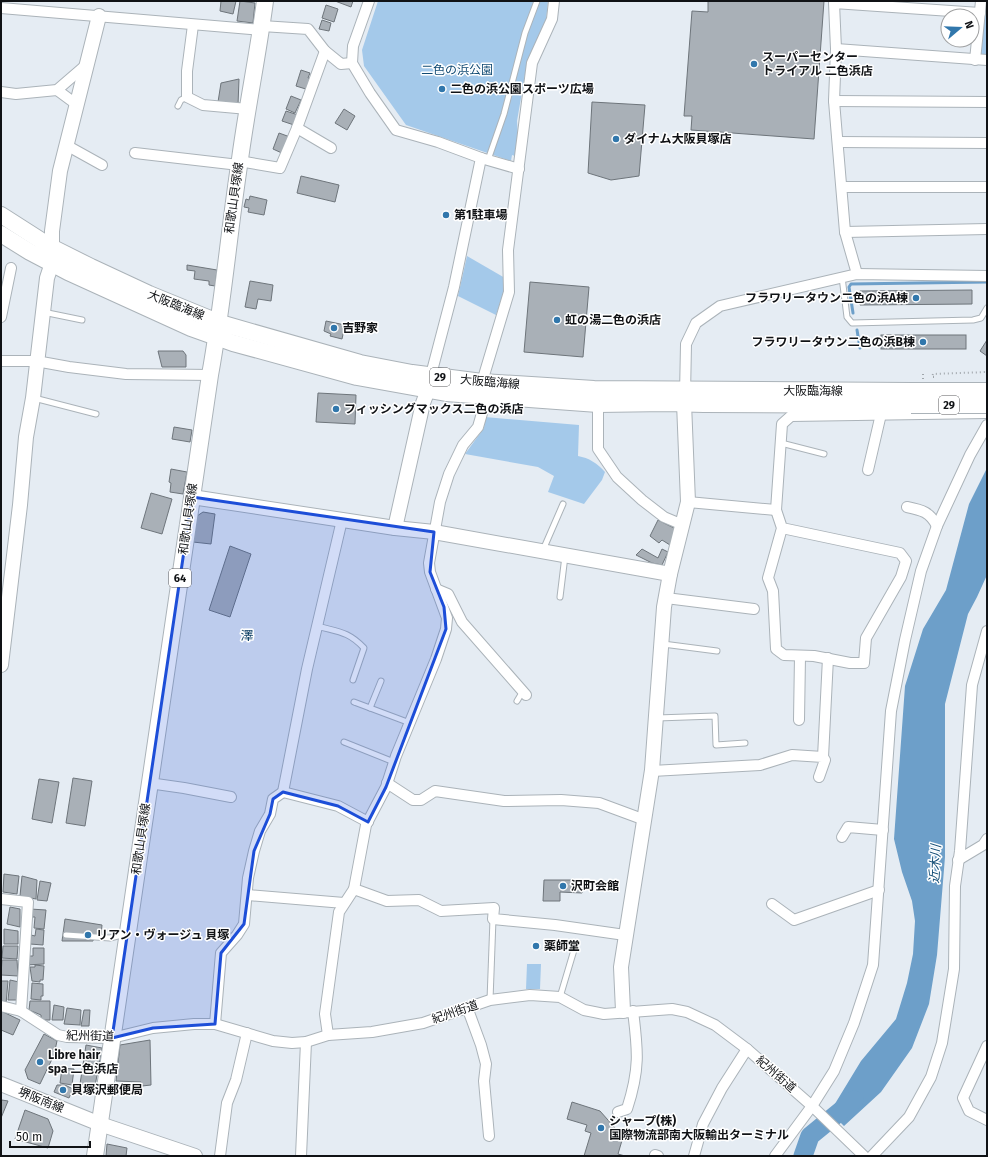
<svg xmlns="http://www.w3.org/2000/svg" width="988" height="1157" font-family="'Fira Sans','Noto Sans JP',sans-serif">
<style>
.green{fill:#a4c9ea}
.water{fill:#6d9fc9}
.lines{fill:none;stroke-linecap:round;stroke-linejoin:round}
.stream{stroke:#6d9fc9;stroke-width:3}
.river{stroke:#6d9fc9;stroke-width:19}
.building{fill:#a9b0b7;stroke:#6e757b}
.lane-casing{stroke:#abb3b9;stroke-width:7}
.street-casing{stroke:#abb3b9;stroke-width:12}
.secondary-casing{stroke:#abb3b9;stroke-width:16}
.primary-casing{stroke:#abb3b9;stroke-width:18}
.path{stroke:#a0a6ab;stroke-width:2;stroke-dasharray:1 3;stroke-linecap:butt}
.lane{stroke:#fff;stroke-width:5}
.street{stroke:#fff;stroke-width:10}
.secondary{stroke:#fff;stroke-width:14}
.primary{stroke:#fff;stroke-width:16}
.primary-bridge-casing{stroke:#abb3b9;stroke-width:18;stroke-linecap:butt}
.primary-bridge{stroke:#fff;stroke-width:16}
.marked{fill:#1d4ed8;fill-opacity:0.2;stroke:#1d4ed8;stroke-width:3;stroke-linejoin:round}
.poi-dot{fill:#3177ac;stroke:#fff;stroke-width:1.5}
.labels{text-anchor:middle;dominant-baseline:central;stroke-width:3;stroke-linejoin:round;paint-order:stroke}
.shield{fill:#fff;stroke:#58595b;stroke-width:1}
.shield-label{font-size:11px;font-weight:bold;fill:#101215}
.poi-label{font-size:12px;font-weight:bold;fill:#101215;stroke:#fff;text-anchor:start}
.park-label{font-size:12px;fill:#104a73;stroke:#fff}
.street-label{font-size:12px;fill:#101215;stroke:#fff}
.neighbourhood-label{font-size:13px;fill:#154569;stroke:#fff}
.water-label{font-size:13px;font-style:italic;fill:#144e77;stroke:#fff}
</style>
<rect width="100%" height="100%" fill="#e5ecf3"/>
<g class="green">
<path d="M378,1H548L546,21L526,69L517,121L518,136L515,156L512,155L511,161L406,125L364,66L362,50Z"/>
<path d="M986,1H987V56H983L979,52Z"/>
<path d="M467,256L505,278L504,291L496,315L458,296Z"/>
<path d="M485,417L579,425L578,456C589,458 597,463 605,472L602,480L584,504L548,492L554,476L538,467L465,454L484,428Z"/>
<path d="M527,964H541L540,989H526Z"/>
</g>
<path class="water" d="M987,468V575L977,597L968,614L945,704V857L937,955L929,1004L912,1048L881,1092L844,1126L830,1112L861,1061L896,1019L907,983L913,954L915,921L912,901L902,872L894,839L905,686L923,629L946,590L969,504Z"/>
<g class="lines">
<g class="stream">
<path d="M853,313L849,287L851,284L987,282"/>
<path d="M857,330L860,348"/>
</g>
<path class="river" d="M803,1156L810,1136L854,1100"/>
</g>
<g class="building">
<path d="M221,1H236L233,14L220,11Z"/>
<path d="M240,1L255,3L253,23L237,21Z"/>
<path d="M335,1H353L351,7Z"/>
<path d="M708,1H824L814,139L691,130L692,116H684L692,11L708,12Z"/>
<path d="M326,5L338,9L334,22L322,18Z"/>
<path d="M322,20L331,23L329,31L319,29Z"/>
<path d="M301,70L310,73L308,78L313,80L309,90L296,86Z"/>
<path d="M239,79L238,105L218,102L221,83Z"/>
<path d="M291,96L301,100L295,113L286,109Z"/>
<path d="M592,102L645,105L639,176L611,180L588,173Z"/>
<path d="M344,109L355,116L347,130L335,123Z"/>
<path d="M286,111L298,115L294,125L282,121Z"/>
<path d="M279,133L290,137L284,154L273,149Z"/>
<path d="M301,176L339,185L335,202L297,193Z"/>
<path d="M250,196L267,200L264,215L248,212L249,208L244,207L246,199L249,200Z"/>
<path d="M187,265L217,270L215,286L209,285V281L194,279L195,271L187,270Z"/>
<path d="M250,281L273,285L271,301L258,299L256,309L245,307Z"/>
<path d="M530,282L589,287L583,357L524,352Z"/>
<path d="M972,290V304L860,305V291Z"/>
<path d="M326,321L345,325L342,339L330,336L331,334L324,331Z"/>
<rect x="881" y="335" width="85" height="14"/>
<path d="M987,340V356L980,351Z"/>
<path d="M158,351H183L186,355V367H162Z"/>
<path d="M318,393L356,395L355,424L316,422Z"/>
<path d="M174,427L192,430L190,442L172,439Z"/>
<path d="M171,469L187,472L183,494L170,492L171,483L169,482Z"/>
<path d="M151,493L172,499L162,534L141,528Z"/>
<path d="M203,512L215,514L211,544L193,542L197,516Z"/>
<path d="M658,520L678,530L670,545L662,540L659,543L650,536Z"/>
<path d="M230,546L251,554L230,617L209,610Z"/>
<path d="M642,549L658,558L662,549L668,552L662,565L652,563L636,555Z"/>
<path d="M73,778L92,781L85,826L66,823Z"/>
<path d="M39,779L59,782L52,823L32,819Z"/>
<path d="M4,874L19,876L17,894L3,892Z"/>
<path d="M22,876L37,880L36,899L20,896Z"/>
<path d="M544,880H582V893L560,892V901H543Z"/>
<path d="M40,881L51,883L47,901L37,900Z"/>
<path d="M10,907L20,909V927L7,924Z"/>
<path d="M30,909L46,910L44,929L34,928L35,917H29Z"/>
<path d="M65,919L102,925L101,936L94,935L93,941H62Z"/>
<path d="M4,929L18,931V944H4Z"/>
<path d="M36,929L44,930L43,945L30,944L31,935L35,936Z"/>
<path d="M3,946H18L17,959L2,958Z"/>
<path d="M33,948H44V964L26,965L27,956H33Z"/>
<path d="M2,960H17L18,976L1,975Z"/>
<path d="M35,965L44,966L43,980H40V982L32,981L30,967H35Z"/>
<path d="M10,980L19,982L17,1000H8Z"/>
<path d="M1,981H8L6,1004H1Z"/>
<path d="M32,983L43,984V996H41V1000L31,999Z"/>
<path d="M30,1001H50V1020H41V1015L29,1010Z"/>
<path d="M54,1005L64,1007L63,1020H52Z"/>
<path d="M67,1008L81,1010L80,1025L64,1024Z"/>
<path d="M84,1010H90L89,1026H81Z"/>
<path d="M1,1011L20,1020L13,1035L1,1030Z"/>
<path d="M44,1034L57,1041L54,1055L40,1084L28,1079L25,1070Z"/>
<path d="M150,1040L151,1085L142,1086L141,1082L116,1081L120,1045Z"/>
<path d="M86,1045L102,1048L95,1086L80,1084Z"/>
<path d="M62,1068L74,1069L72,1085L60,1083Z"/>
<path d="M57,1085H65L73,1089L69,1098L54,1092Z"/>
<path d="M2,1100L8,1101L1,1118V1103Z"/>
<path d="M572,1102L600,1111L623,1137L618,1154L625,1156H584L591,1133L585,1131L587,1125L567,1119Z"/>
<path d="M25,1110L48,1119L53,1131L48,1148L15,1139Z"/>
<path d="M107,1144L127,1148L126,1156H106Z"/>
</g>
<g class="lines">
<g class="lane-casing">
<g id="lane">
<path d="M178,106L181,100L187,97"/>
<path d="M488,160L504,114L525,33L537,1"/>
<path d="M842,277L847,317L852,323L973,320L981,318L987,308"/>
<path d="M43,312L82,320"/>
<path d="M34,398L96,414"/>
<path d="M781,443L824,454"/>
<path d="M543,550L563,504"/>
<path d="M560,597L565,556"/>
<path d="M317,626C338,632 348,631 364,648L353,680"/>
<path d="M663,644L717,651"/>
<path d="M517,701L523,691"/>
<path d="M354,702L410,723"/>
<path d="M370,708L381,681"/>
<path d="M657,718L715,716L716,745L745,743"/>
<path d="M344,742L394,762"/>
<path d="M66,935L110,938L126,934"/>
<path d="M560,997L574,950"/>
<path d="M490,1000L493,919"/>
</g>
</g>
<g class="street-casing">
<g id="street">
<path d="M369,1L353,46L352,63L370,93L396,130L438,142L481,158L454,287L433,367L431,380"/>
<path d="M1,8L261,30"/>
<path d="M193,25L187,71V97L203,105L248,109"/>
<path d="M262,26L308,29L325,51L341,64L352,63"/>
<path d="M836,49L834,3L980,13"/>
<path d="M975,60L981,1"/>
<path d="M57,90L76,104"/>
<path d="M1,92L16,94L57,90L86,65"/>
<path d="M834,101L987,102"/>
<path d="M297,128L331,148"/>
<path d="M838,142L987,143"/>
<path d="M66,145L102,165"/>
<path d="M135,153L239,165"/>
<path d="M481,158L519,169"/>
<path d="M239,161L280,168L297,128L325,51"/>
<path d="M842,187H987"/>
<path d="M845,232L987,229"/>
<path d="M857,274L845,232L834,101L836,49L987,60"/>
<path d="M1,317L11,268"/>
<path d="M1,361H36L69,367L126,374L210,375"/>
<path d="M482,382L509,292L508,250L532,63L552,19L554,1"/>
<path d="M685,395L686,344L696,323L720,306L857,274L987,276"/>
<path d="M598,404V449L617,477L642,500L664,517L683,525"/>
<path d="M868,470L881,414"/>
<path d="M688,502L776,510"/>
<path d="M907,507C922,510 930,512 937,526"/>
<path d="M342,520L307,669L283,792L338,806L368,822"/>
<path d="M782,528L768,578L773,591L776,649L784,655L814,656L850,663H864L866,638L901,577L906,561L900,553L782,528L776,510L782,424L791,416L987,413"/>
<path d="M436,589L448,594L462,622L526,695"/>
<path d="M666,598L754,609"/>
<path d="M799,720L800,656"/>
<path d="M823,757L828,658"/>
<path d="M652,771L760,765L792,755L823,757L825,760L819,777"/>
<path d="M149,783L184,788L231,797"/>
<path d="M387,783L413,800H421L435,791L504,801L561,800L599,803L645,820"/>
<path d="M842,837L848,827L883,830"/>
<path d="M958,860L983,845L987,839"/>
<path d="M354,889L387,901L419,900L441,911L494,908L493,919L555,925L625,935"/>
<path d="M248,895L344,903"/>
<path d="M1,899L28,902L21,1011"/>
<path d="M772,904L794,920L879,890"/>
<path d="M1,1006L21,1011L58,1035L67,1037L112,1038L153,1028L194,1024H215L273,1041L292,1043L306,1042L328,1035L372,1032L423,1023L490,1000L530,995L560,997L584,1010L604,1014L672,1009L687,1012L715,1025L747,1049L812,1106L864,1156"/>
<path d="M467,1007L481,1045L486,1064L484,1081L489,1136"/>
<path d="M215,1024L221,953L237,935L244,924L248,878L254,851L260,831L270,814L273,799L283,792"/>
<path d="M328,1035L325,1014L339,912L354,889L366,825L386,787L396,756L436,659L446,629L447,618L430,572L429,563L440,502L449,474L463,445L478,427L487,396"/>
<path d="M987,1046L963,1098L969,1111L987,1120"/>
<path d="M618,1112L627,1109C640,1069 638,1051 633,1011"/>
<path d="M655,1155L658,1156"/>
<path d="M220,1156L227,1103L236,1080L247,1033"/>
<path d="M301,1156L306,1042"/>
<path d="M694,1156L703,1124L722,1088L747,1049"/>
<path d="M775,1156L812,1106L834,1071L854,1023L873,965L891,711L905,640L921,571L937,526L970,455L987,425"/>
<path d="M872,1156L909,1117L931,1077L942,1043L954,969L955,886L960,851L972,685L987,631"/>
</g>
</g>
<g class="secondary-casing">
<g id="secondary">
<path d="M192,497L395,528L434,532L670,574"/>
<path d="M395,528L423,403L428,390"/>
<path d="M1,665L20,505L26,437L33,398L47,278L52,263V231L60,171L99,16"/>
<path d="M623,1011L621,967L652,770L664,607L670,574L688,502L684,403"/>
<path d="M1,1084L100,1124L195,1156"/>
</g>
</g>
<g class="primary-casing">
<g id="primary">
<path d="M1,215L51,247L91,267L149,294L220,323L360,363L412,373L482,382L594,389L911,391"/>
<path d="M1,234L30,252L68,272L191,328L233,343L357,377L446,393L598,404L667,403L704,404L911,405"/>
<path d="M95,1156L210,375C223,304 229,231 240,159C247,107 258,54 265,1"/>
</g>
</g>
<g class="path">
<path d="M934,377H932L933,374L987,372"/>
<path d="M923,379V372"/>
</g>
<use href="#lane" class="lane"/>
<use href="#street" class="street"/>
<use href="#secondary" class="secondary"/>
<use href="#primary" class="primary"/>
<g class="primary-bridge-casing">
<g id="primary-bridge">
<path d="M911,391H987"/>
<path d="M911,405H987"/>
</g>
</g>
<use href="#primary-bridge" class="primary-bridge"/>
</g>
<path class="marked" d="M192,497L434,532L430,572L444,607L446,629L386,787L368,822L338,806L283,792L273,799L270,814L254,851L244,924L221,953L215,1024L153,1028L112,1038Z"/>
<g class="poi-dot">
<circle cx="754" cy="64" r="4"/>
<circle cx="442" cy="89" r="4"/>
<circle cx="616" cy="139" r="4"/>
<circle cx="446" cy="215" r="4"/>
<circle cx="916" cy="298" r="4"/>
<circle cx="557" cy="320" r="4"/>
<circle cx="334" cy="328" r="4"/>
<circle cx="923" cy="342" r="4"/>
<circle cx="336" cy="409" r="4"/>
<circle cx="563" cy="886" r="4"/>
<circle cx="88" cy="935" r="4"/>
<circle cx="536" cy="946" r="4"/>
<circle cx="40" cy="1062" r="4"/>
<circle cx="63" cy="1090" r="4"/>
<circle cx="601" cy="1128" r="4"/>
</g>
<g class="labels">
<g class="shield">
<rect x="430" y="368" width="20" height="18" rx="3"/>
<rect x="939" y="396" width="20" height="18" rx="3"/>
<rect x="169" y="569" width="22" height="18" rx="3"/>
</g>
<g class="shield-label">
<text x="440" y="377">29</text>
<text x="949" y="405">29</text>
<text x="180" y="578">64</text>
</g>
<g class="poi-label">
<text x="762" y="57">スーパーセンター<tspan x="762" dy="14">トライアル 二色浜店</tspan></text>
<text x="450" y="89">二色の浜公園スポーツ広場</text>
<text x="624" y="139">ダイナム大阪貝塚店</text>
<text x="454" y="215">第1駐車場</text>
<text x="908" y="298" text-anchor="end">フラワリータウン二色の浜A棟</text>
<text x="565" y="320">虹の湯二色の浜店</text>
<text x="342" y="328">吉野家</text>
<text x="915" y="342" text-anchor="end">フラワリータウン二色の浜B棟</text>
<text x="344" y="409">フィッシングマックス二色の浜店</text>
<text x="571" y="886">沢町会館</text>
<text x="96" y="935">リアン・ヴォージュ 貝塚</text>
<text x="544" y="946">薬師堂</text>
<text x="48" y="1055">Libre hair<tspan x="48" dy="14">spa 二色浜店</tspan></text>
<text x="71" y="1090">貝塚沢郵便局</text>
<text x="609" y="1121">シャープ(株)<tspan x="609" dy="14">国際物流部南大阪輸出ターミナル</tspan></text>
</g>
<g class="park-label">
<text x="457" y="70">二色の浜公園</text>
</g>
<g class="street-label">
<text transform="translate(234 198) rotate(-82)">和歌山貝塚線</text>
<text transform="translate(176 305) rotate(22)">大阪臨海線</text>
<text transform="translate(490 382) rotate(5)">大阪臨海線</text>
<text x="813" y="391">大阪臨海線</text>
<text transform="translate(188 519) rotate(-82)">和歌山貝塚線</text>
<text transform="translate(141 839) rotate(-82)">和歌山貝塚線</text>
<text transform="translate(455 1012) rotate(-19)">紀州街道</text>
<text transform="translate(90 1036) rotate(1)">紀州街道</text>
<text transform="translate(776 1074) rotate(41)">紀州街道</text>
<text transform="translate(41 1100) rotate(22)">堺阪南線</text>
</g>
<g class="neighbourhood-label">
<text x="247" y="635">澤</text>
</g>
<g class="water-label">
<text transform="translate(935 864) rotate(-87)">近木川</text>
</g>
</g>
<rect width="988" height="1157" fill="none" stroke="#101215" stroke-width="4"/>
<g transform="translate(960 28) rotate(71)"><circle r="19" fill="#ffffff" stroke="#9fa0a1"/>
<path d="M0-3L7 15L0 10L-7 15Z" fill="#3177ac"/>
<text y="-6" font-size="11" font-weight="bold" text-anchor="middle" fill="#101215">N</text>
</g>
<path d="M10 1141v6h80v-6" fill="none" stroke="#101215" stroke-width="2"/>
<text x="16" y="1141" font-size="12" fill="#101215" stroke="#ffffff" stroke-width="3" paint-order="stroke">50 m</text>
</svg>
